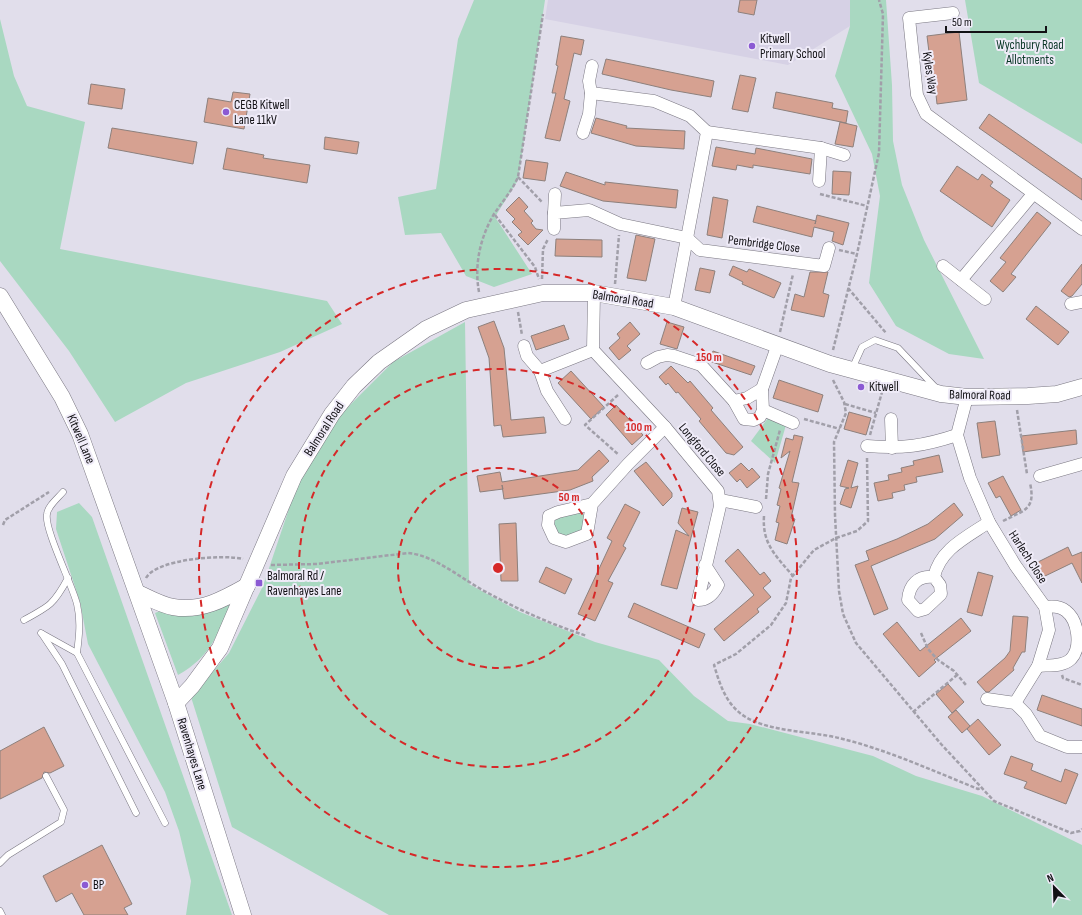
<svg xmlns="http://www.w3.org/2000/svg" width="1082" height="915" font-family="'Sofia Sans Condensed',sans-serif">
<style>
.built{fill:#d6d1e5}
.green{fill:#a9d8c1}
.building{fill:#d6a191;stroke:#8d807c}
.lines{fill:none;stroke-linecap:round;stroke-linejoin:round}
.service-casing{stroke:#7a7782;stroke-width:7}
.minor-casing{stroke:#7a7782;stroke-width:13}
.tertiary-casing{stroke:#7a7782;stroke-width:17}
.path{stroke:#a19fa9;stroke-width:2.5;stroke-dasharray:4 2;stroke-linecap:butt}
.service{stroke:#fff;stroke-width:6}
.minor{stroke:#fff;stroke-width:12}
.tertiary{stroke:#fff;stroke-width:16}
.ring{fill:none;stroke:#d62828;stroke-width:2;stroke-dasharray:7 5}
.poi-dot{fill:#8b5ad3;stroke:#efebf8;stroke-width:1.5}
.labels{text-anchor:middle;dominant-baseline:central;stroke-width:4;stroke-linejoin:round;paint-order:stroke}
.poi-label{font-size:13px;fill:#121115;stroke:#efebf8;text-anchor:start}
.park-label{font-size:13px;fill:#083625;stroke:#efebf8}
.street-label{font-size:13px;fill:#121115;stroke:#efebf8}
.centre{fill:#d62828;stroke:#efebf8;stroke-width:2}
.ring-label{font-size:12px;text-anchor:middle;font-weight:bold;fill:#d62828;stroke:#efebf8;stroke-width:4;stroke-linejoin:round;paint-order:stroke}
</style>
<rect width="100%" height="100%" fill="#e1deeb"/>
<path class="built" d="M548,0H850V26L788,65L545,19Z"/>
<g class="green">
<path d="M474,0H545L518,180L495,217L532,274L494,287L466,276L441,233L405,235L398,197L436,189L458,39Z"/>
<path d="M850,0H886L892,85L893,141L902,185L924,240L984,359L949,354L896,326L869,283L880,196L872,154L835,76L850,26Z"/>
<path d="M965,0H1082V144L979,83Z"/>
<path d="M0,19L14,76L27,106L85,122L60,249L327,301L342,324L280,352L186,383L115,422L69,351L0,261Z"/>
<path d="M465,322L469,584L520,612L595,642L659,660L694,696L728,721L750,724L873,756L916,776L982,796L1082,845V915H389L232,827L191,697L229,653L263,586L298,482L336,419L393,362Z"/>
<path d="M768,418L786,425L775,463L751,441Z"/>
<path d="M79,503L92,517L232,915H186L191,881L179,831L165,792L88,644L80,602L56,529L57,512Z"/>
<path d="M581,511L584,515L583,531L571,539C558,535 555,532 553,519Z"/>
<path d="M233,599C218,633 212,656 178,675L155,613L165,609Z"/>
</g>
<g class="building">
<path d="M740,0H757L754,15L738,12Z"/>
<path d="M959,32L967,100L937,104L934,76L926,77L924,61L930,60L927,36Z"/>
<path d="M561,36L584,40L581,55L574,53L564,99L570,101L560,141L545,138L556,93H552L558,66L556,65Z"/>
<path d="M606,59L714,81L711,97L671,90L602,74Z"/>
<path d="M740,75L756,78L748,112L732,109Z"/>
<path d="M91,84L125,89L122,109L88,104Z"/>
<path d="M233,92L250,94L244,129L204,122L208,98L231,102Z"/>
<path d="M776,92L833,103L832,108L848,111L846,123L773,108Z"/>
<path d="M989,114L1082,179V200L979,128Z"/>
<path d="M596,118L627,126L626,128L685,131L684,149L636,146L591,133Z"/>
<path d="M840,122L857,126L853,147L835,144Z"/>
<path d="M112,128L197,142L193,164L108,148Z"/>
<path d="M325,137L359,142L357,154L324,149Z"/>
<path d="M716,147L755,154L756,148L812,159L810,174L753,165V168L737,165L736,170L712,166Z"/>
<path d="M227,148L264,155L263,158L310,165L307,183L223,169Z"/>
<path d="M526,160L548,163L545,181L523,178Z"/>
<path d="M957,166L978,180L982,174L993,182L990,186L1010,200L992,227L940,191Z"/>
<path d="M833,171L851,172L849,195L832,194Z"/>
<path d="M566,172L605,185V182L678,190L676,208L603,201L560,186Z"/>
<path d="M519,197L528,207L524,211L533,221L531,223L536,229L543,230L528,245L518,235L522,232L512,222L515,219L506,210Z"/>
<path d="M713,197L728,200L722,238L707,235Z"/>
<path d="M757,206L816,221L815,224L817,215L849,223L843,245L832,241L834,232L814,227L812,237L753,222Z"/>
<path d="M1037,212L1051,223L1011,274L1016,277L1003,292L990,281L1006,262L1000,258Z"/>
<path d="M636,235L655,239L646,281L627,278Z"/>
<path d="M556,239L602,240V257L555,256Z"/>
<path d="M1082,264V284L1072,296L1069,297L1061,291Z"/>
<path d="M733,266L747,272L749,269L781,283L774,298L742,284L743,282L729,275Z"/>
<path d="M700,268L715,271L710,293L695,290Z"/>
<path d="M810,272H828L823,293L829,295L824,317L791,310L795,294L804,297Z"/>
<path d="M1036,306L1069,332L1058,345L1026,319Z"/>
<path d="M494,321L504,348L511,420L544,417L546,433L503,437L501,425L494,426L489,358L478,327Z"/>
<path d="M630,322L640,334L627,346L631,350L619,360L609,348L620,338L617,334Z"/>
<path d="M667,322L684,327L677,349L660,344Z"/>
<path d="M564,325L569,339L536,350L531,336Z"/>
<path d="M713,351L755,366L751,375L709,361Z"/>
<path d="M671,366L688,383L690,381L713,408L711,410L743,447L734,455L726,453L699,421L701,419L678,392L676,393L668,383L666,385L659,377Z"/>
<path d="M571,371L604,407L591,419L558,383Z"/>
<path d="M779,380L823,395L818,412L773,398Z"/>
<path d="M616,405L643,435L632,445L606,415Z"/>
<path d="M849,412L871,418L866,435L844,429Z"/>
<path d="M995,421L1000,455L982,458L977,423Z"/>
<path d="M1076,430L1077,444L1023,452L1021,436Z"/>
<path d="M794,435L803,437L792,482L799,483L791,518L795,519L787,544L775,540L779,523L776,522L780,506L777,505L781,489L779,488L790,451L781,458L786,438L793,440Z"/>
<path d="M599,450L609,461L592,477L593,481L570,490L504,499L502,485L503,489L480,492L477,476L500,472L502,482L578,470Z"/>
<path d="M939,455L943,472L916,477L917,482L904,485L905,490L892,493L893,498L878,501L874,483L889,480L888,475L902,472L901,468L914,465L913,461Z"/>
<path d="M848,460L858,463L851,488L858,486L851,508L840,504L845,489L849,488L840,486Z"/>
<path d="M646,462L672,493V497L663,506L634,471Z"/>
<path d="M741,463L749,471L752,468L760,477L747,488L740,479L737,482L729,473Z"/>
<path d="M1003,476L1021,510L1011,516L1000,496L996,498L988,483Z"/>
<path d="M954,503L963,515L935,539L871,566L888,609L874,615L855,565L869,560L866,551L897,539L928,524Z"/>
<path d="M625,504L640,512L623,546L626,548L608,581L613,583L595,621L578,614L612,541L607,538Z"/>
<path d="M682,508L698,512L677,589L661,585L676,530L689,536L678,523Z"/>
<path d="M516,523L518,581H501L499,524Z"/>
<path d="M1068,547L1072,556L1082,552V583L1072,563L1043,577L1036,563Z"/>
<path d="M738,549L760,575L764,572L771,581L763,588L771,597L757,609L759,612L724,641L714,629L754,595L725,561Z"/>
<path d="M546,567L572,579L565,594L539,582Z"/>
<path d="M978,572L993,576L982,616L967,612Z"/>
<path d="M634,603L705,634L699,648L628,617Z"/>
<path d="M1013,616L1028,617L1025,652H1022L1013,668L1014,670L989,692H986L977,682L1005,658L1010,651Z"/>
<path d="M961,618L971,631L934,660L936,662L919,677L883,634L897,622L920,651Z"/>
<path d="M948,684L964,702L952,713L936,694Z"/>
<path d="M1042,695L1082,709V726L1037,710Z"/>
<path d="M956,710L970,726L962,733L948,717Z"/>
<path d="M978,719L1001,745L989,755L967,729Z"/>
<path d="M44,727L64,766L50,773L44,772L42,778L0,799V751Z"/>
<path d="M1011,756L1033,764L1031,770L1061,782L1065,769L1078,774L1066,804L1024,788L1027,782L1004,774Z"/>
<path d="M102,845L132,904L124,908L128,915H84L72,893L56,902L43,876Z"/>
</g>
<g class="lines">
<g class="service-casing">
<g id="service">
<path d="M852,369L862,347L875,340L898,348L936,388"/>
<path d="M63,492C57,499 48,506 47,514C44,529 72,584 77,604C81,621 79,637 77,653"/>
<path d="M24,620C50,606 54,604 68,578"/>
<path d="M41,633L77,653L165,823"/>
<path d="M42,634L62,664L136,813"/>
<path d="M0,863L8,855L61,822L64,810L46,776"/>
<path d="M0,911L2,915"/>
</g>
</g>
<g class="minor-casing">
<g id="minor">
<path d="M953,13L909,18L917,95L926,114L1082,229"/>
<path d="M591,93L654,101L690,116L707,132L674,307"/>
<path d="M707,132L821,148L844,155"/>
<path d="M583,133L589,114L591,93L589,81L592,66"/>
<path d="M819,181L821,148"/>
<path d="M554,213L555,194"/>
<path d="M554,229V213L589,210L620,224L687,238L700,250L824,266L829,248"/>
<path d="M943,266L985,299"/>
<path d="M961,280L1033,194"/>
<path d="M594,293L593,350L665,427L718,491L720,506L698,600C708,600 714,593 718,585L705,565"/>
<path d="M1071,304L1082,302"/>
<path d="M524,346L527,356L540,371L547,391L565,419"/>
<path d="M647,363L658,357L667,355L674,356L701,365L734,401"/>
<path d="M540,371L593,350"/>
<path d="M762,389L763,410L760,417L754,420L744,419L734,401L747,398Z"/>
<path d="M762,389L778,344"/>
<path d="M967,397L957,435L970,478L989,522L1015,565L1045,607L1049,630L1038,666L1015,703"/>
<path d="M763,410L793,423"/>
<path d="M891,419L892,448"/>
<path d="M867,446C902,449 924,446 957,435"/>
<path d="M1040,476L1082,464"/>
<path d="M720,500L756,507"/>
<path d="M592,504L558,512L549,516L548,525L554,538L566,542L587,534L592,504L628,464L665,427"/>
<path d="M934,577C918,575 909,585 908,600L918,611L925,609L941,594L940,585L934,577C940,549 967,537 989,522"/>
<path d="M1038,666C1048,665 1063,667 1071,659C1082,647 1078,620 1066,611C1060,606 1052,606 1045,607"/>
<path d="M987,699L1015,703L1026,714L1040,736L1067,747H1082"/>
</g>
</g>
<g class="tertiary-casing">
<g id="tertiary">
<path d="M0,296L62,397L80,434L176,703L243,915"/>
<path d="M138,593C149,598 161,605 173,607C201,612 224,599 247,586"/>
<path d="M176,703L192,686L220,648L294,476L332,414L354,386L379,362L426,329L466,310L543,293H594L674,307L830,364L941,394L967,397L1028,396L1057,394L1082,387"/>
</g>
</g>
<g class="path">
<path d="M518,177L542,202"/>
<path d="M820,194L867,206"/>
<path d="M495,215L535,267L539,279"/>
<path d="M839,250L857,254"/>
<path d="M542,279L543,249L548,239"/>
<path d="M615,284L619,235"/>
<path d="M848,288L886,333"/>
<path d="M479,292C474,265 480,238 494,214C502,202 512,191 518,177L543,14"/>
<path d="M518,312L522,335"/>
<path d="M780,332L793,274"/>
<path d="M833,350L857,254L879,153L883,14L879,0"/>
<path d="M833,380L844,402L846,413L834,442L835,515L839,591L843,614L856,643L941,744L994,801L1071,833L1080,831L1082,829"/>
<path d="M618,395L585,425L619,455"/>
<path d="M845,404L876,413"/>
<path d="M1017,410L1027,474"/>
<path d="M804,419L840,429"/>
<path d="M870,435L882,392"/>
<path d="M867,458L868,521L857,531L836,538L814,550L791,578L786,603L771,625L736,654L714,665C720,685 726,704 744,716C769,732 810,731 839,738C885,749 934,771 978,789L982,788"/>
<path d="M766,499L768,474L780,430"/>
<path d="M764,516C762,544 776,556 793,576"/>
<path d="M1003,521C1024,510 1036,510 1030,483"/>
<path d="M3,525L5,520L49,492"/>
<path d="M271,565L317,564L408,553C435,555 464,581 488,593C519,610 553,625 587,636"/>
<path d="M146,578C156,559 223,554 243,559"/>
<path d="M921,633L928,649L938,660L954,671L966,685"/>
<path d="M1062,675L1063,678L1082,685"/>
<path d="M913,712L957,675"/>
</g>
<use href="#service" class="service"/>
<use href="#minor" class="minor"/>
<use href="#tertiary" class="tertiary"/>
</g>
<g class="ring">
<circle cx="498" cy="568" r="100"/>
<circle cx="498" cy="568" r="199"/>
<circle cx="498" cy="568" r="299"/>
</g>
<g class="poi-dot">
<circle cx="752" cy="46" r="4"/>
<circle cx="226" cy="112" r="4"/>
<circle cx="861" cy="387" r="4"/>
<rect x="255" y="579" width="8" height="8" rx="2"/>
<circle cx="85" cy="885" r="4"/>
</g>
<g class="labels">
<g class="poi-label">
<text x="760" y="39">Kitwell<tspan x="760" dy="15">Primary School</tspan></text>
<text x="234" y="105">CEGB Kitwell<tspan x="234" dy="15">Lane 11kV</tspan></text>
<text x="869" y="387">Kitwell</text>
<text x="267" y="576">Balmoral Rd /<tspan x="267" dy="15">Ravenhayes Lane</tspan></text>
<text x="93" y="885">BP</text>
</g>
<g class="park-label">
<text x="1030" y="45">Wychbury Road<tspan x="1030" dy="15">Allotments</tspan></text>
</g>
<g class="street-label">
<text transform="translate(930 73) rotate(81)">Kyles Way</text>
<text transform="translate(764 244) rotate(7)">Pembridge Close</text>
<text transform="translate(623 299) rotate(9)">Balmoral Road</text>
<text transform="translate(980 395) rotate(1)">Balmoral Road</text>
<text transform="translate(324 429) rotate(-57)">Balmoral Road</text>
<text transform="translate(81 439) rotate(67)">Kitwell Lane</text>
<text transform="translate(702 450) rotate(50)">Longford Close</text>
<text transform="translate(1028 557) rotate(57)">Harlech Close</text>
<text transform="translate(192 754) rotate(73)">Ravenhayes Lane</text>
</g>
</g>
<circle cx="498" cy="568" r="6" class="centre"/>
<g class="ring-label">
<text x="709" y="361">150 m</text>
<text x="639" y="431">100 m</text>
<text x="569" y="501">50 m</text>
</g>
<g transform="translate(1054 887) rotate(337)" stroke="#efebf8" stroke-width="3" paint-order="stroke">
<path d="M0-3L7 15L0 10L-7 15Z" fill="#121115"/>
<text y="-6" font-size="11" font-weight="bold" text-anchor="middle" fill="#121115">N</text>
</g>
<path d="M946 26v6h100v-6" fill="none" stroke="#121115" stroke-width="2"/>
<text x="952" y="26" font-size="12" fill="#121115" stroke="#efebf8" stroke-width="3" paint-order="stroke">50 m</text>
</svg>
